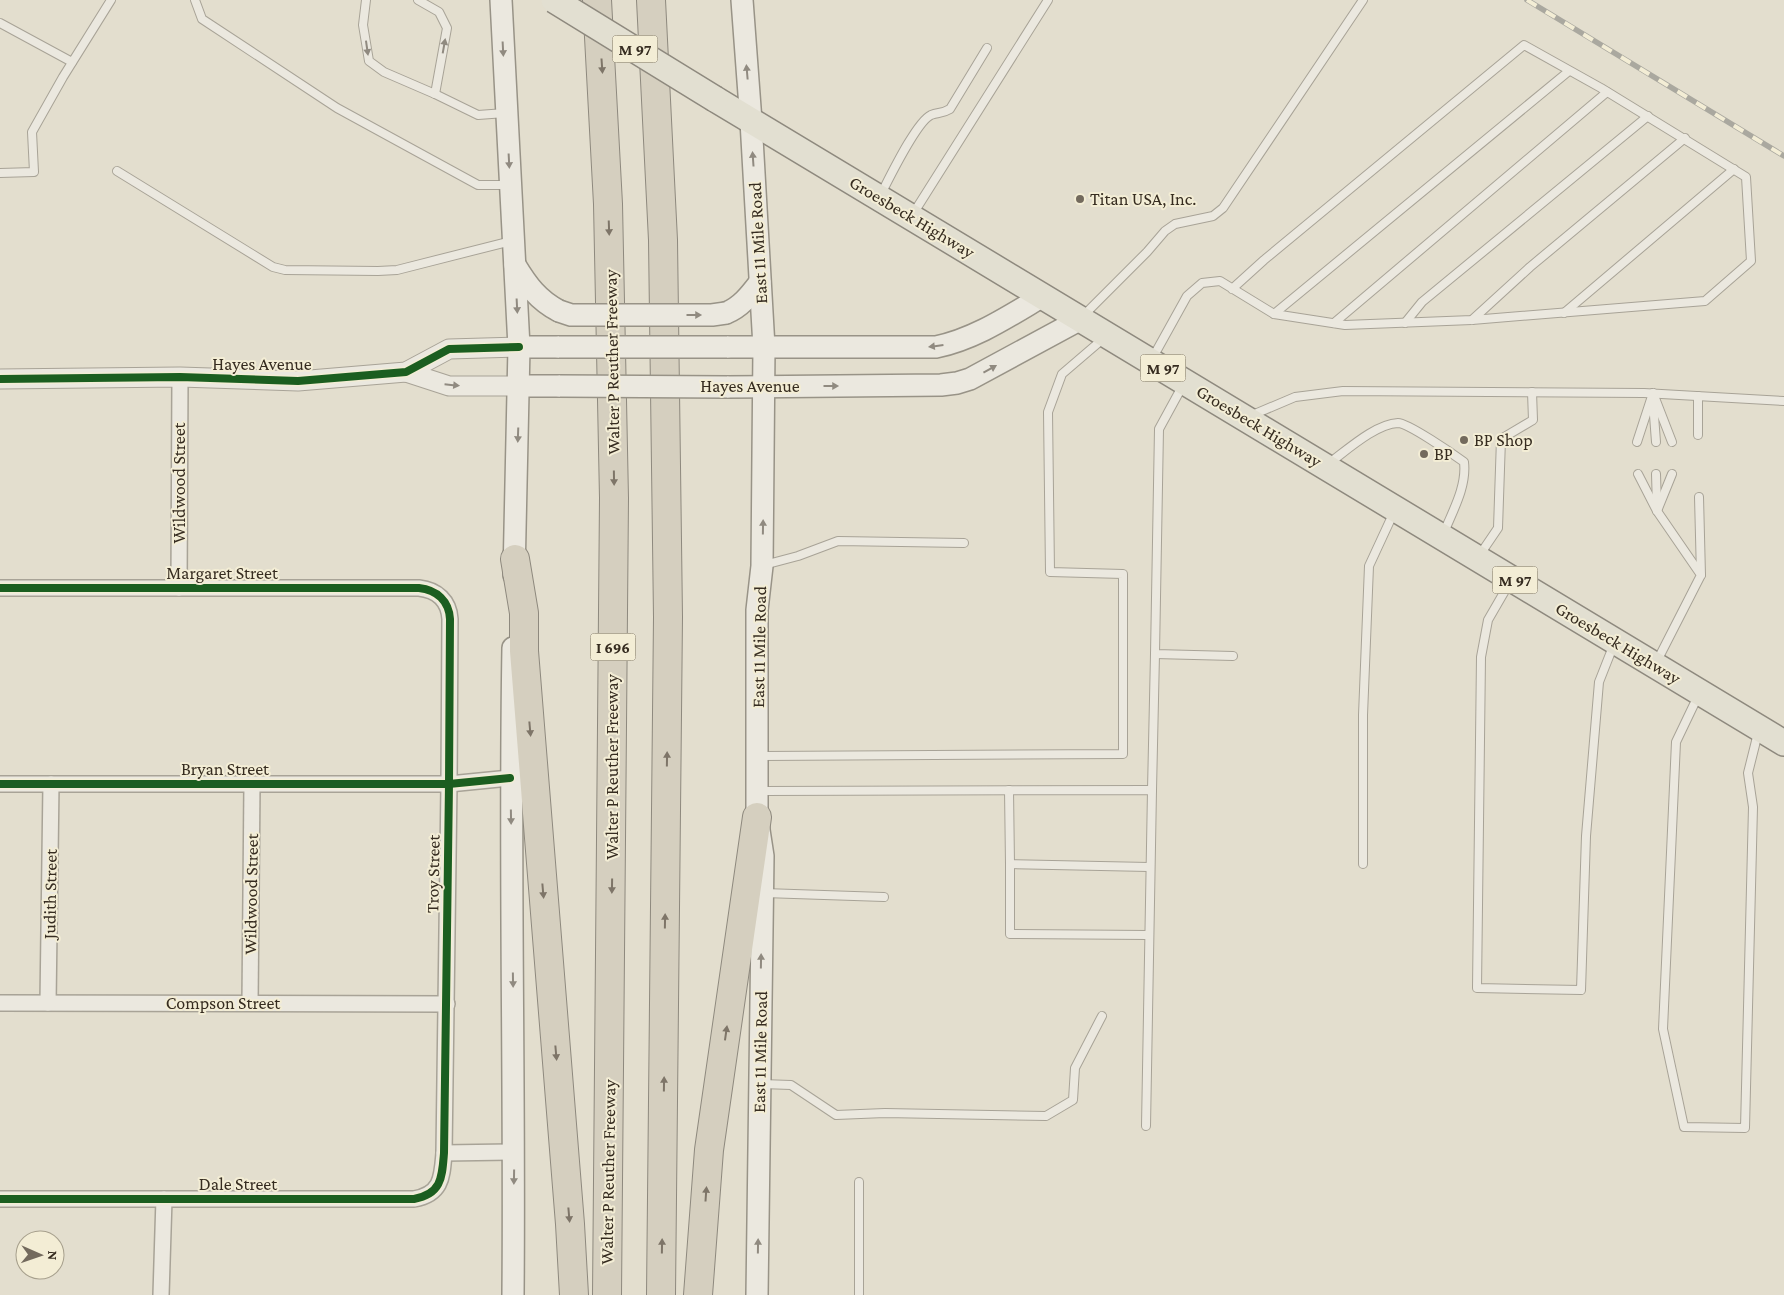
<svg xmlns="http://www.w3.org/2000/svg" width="1784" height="1295" font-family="'Crimson Pro',serif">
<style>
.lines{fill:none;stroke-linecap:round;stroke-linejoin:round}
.service-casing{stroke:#a8a397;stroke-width:10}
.minor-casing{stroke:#a8a397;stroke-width:18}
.tertiary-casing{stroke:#a8a397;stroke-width:21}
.secondary-casing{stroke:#989387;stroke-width:24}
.primary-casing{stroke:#8e897e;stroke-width:28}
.motorway-casing{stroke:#8e897e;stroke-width:30}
.service{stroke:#ebe8df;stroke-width:8}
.minor{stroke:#ebe8df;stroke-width:15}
.tertiary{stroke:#ebe8df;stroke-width:19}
.secondary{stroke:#ebe8df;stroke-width:21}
.primary{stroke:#e2dfd1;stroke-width:25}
.motorway{stroke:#d5cfbf;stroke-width:28}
.rail-casing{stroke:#aaa89f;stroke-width:5.5}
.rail{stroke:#f3edd5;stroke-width:4;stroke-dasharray:11;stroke-linecap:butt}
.secondary-bridge-casing{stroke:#989387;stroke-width:24;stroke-linecap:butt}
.primary-bridge-casing{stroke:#8e897e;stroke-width:28;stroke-linecap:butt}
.secondary-bridge{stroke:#ebe8df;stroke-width:21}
.primary-bridge{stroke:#e2dfd1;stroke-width:25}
.cycleway-casing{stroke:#f3edd5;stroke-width:11}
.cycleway{stroke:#1b5e20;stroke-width:8}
.oneway{fill:#908a80}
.oneway2{fill:#7e7568}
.poi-dot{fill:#736a5d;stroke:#f3edd5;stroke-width:2}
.labels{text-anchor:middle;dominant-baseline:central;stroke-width:4;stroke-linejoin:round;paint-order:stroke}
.shield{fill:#f3edd5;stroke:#6f6656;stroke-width:1}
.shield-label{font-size:16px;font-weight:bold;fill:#362c20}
.poi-label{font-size:18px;fill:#362c20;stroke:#f3edd5;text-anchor:start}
.street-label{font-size:18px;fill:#362c20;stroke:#f3edd5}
</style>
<rect width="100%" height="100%" fill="#e3dece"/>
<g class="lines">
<g class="service-casing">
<g id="service">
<path d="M195,0L202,19L337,108L478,185H508"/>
<path d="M366,0L363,25L369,61L384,72L435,94L478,115L505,113"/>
<path d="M418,0L439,12L447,28L435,94"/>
<path d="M0,23L72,62"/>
<path d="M117,171L273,267L285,270L378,271L397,270L511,241"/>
<path d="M0,173L34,172L32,132L63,77L111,0"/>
<path d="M880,196C889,179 916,122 931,115C938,112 942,114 950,109L987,48"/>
<path d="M913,214L1048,0"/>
<path d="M1564,313L1734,169"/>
<path d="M1274,314L1569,71"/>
<path d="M1082,317L1147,252L1165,231L1175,224L1213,216L1223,208L1363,0"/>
<path d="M1472,320L1530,267L1685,138"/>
<path d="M1334,323L1607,92"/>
<path d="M1405,323L1422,302L1648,116"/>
<path d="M1152,359L1187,296L1202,283L1220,281L1274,314L1345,325L1472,320L1705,301L1751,261L1746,177L1601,88L1524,45L1264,260L1232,289"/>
<path d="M1183,385L1159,429L1155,654L1233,656"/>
<path d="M1653,393L1672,442"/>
<path d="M1698,396V435"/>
<path d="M1653,402L1656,442"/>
<path d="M1250,416L1295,397L1343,391L1644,393L1784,401"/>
<path d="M1637,442L1653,393"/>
<path d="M1328,464C1346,451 1375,424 1398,423C1408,423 1453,454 1464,462C1467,487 1452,512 1443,535"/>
<path d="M1638,474L1657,511L1701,575L1656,663"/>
<path d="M1656,474L1657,507"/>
<path d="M1699,497L1701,575"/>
<path d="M1657,511L1672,474"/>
<path d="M1479,556L1498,528L1501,439L1533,420L1532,392"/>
<path d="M764,565L798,556L838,541L964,543"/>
<path d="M1510,582L1488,620L1481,657L1477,988L1581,990L1586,836L1599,682L1614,644"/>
<path d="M1698,696L1676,742L1663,1029L1684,1127L1745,1128L1753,807L1748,773L1758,733"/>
<path d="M759,756L1123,754V574L1050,572L1048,412L1062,374L1104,338"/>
<path d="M1009,790L1010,864L1149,867"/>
<path d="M1152,790L1155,654"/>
<path d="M759,791L1152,790L1146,1126"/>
<path d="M1010,864V934L1148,935"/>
<path d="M1363,864V715L1369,566L1394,512"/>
<path d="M764,893L884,897"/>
<path d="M762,1084L791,1085L836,1115L885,1113L1046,1116L1073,1100L1075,1068L1102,1016"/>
<path d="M859,1295V1182"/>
</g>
</g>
<g class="minor-casing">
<g id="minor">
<path d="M0,588H419C437,590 449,601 450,619L449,784L444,1153C442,1177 442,1194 414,1199H0"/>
<path d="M179,588L180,377"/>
<path d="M0,784H449L510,778"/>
<path d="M0,1003L447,1004"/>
<path d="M48,1003L51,784"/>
<path d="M250,1003L252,784"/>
<path d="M444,1153L514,1152"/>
<path d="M161,1295L164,1199"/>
</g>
</g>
<g class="tertiary-casing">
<g id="tertiary">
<path d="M406,372L449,386H519"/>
<path d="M0,379L180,377L298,381L406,372L449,349L519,347"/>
</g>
</g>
<g class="secondary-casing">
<g id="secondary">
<path d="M501,0L519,347L514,575"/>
<path d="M742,0L751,121L764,347L762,566L757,610V817L763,856L757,1295"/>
<path d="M515,265C527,285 538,300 559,311"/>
<path d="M726,313C741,307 750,295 760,282"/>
<path d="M519,347H559"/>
<path d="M727,347H936C975,339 1009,316 1043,296"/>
<path d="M519,386H560"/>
<path d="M727,387L941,385L957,383L970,379L1081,319"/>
<path d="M513,1295C515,1079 509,864 513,648"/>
</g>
</g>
<g class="primary-casing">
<path id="primary" d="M715,99L1784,743"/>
</g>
<g class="motorway-casing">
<g id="motorway">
<path d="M597,0L608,204L614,498L607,1295"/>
<path d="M651,0L663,240L668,617L661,1295"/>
<path d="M515,559L524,613V651L570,1224L574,1295"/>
<path d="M698,1295L709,1150L757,817"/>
</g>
</g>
<use href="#service" class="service"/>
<use href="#minor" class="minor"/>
<use href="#tertiary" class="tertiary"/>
<use href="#secondary" class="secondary"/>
<use href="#primary" class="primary"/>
<use href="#motorway" class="motorway"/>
<g class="rail-casing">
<path id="rail" d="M1527,0L1784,156"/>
</g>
<use href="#rail" class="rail"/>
<g class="secondary-bridge-casing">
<g id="secondary-bridge">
<path d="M559,311L571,315H712L726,313"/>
<path d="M559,347H727"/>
<path d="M560,386L727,387"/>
</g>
</g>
<g class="primary-bridge-casing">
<path id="primary-bridge" d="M554,0L715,99"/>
</g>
<use href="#secondary-bridge" class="secondary-bridge"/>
<use href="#primary-bridge" class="primary-bridge"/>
<g class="cycleway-casing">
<g id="cycleway">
<path d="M0,379L180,377L298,381L406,372L449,349L519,347"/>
<path d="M0,588H419C437,590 449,601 450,619L449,784L444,1153C442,1177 442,1194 414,1199H0"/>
<path d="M0,784H449L510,778"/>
</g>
</g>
<use href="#cycleway" class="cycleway"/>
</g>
<defs><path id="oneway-solid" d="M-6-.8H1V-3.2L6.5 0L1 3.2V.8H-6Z" transform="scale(1.25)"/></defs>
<g class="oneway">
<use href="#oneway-solid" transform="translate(444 46) rotate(-80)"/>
<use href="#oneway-solid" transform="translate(367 48) rotate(82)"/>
<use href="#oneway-solid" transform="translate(503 49) rotate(87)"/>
<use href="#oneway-solid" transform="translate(747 72) rotate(-95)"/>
<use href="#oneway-solid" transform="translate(753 159) rotate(-94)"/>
<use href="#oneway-solid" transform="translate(509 161) rotate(87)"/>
<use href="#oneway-solid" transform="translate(517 306) rotate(87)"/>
<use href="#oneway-solid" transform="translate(694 315)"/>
<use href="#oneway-solid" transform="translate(936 346) rotate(173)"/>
<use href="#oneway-solid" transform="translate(990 369) rotate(-29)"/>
<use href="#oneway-solid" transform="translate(452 385) rotate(6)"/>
<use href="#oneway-solid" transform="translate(831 386)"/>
<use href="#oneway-solid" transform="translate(518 435) rotate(92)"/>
<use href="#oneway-solid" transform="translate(763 527) rotate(-89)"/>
<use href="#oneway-solid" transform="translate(511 817) rotate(89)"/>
<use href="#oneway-solid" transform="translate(761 961) rotate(-89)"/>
<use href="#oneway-solid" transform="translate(513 980) rotate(89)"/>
<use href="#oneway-solid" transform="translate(514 1177) rotate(91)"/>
<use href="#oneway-solid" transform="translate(758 1246) rotate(-89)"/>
</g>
<g class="oneway2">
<use href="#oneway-solid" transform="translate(602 66) rotate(86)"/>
<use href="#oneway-solid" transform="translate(609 228) rotate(88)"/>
<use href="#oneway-solid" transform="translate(614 478) rotate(89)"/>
<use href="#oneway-solid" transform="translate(530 729) rotate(85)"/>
<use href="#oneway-solid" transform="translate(667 759) rotate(-89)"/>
<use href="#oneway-solid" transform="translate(612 886) rotate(91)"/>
<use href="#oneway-solid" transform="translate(543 891) rotate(85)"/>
<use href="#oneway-solid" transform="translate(665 921) rotate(-89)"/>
<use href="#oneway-solid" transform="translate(726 1033) rotate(-82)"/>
<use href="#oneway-solid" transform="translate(556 1053) rotate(85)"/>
<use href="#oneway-solid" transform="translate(664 1084) rotate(-89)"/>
<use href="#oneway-solid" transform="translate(706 1194) rotate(-86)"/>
<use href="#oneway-solid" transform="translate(569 1215) rotate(85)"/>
<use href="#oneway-solid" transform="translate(662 1246) rotate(-89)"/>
</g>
<g class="poi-dot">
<circle cx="1080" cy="199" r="5"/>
<circle cx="1464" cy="440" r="5"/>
<circle cx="1424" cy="454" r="5"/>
</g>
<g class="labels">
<g class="shield">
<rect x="612.5" y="35.5" width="45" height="27" rx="4"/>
<rect x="1140.5" y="354.5" width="45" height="27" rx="4"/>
<rect x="1492.5" y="566.5" width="45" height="27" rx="4"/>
<rect x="590.5" y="633.5" width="45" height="27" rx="4"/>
</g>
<g class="shield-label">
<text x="635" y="49">M 97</text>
<text x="1163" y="368">M 97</text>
<text x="1515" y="580">M 97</text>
<text x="613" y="647">I 696</text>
</g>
<g class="poi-label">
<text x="1090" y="199">Titan USA, Inc.</text>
<text x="1474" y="440">BP Shop</text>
<text x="1434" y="454">BP</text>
</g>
<g class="street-label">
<text transform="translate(912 217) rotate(31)">Groesbeck Highway</text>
<text transform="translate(758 243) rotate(-93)">East 11 Mile Road</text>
<text transform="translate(612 362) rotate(-91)">Walter P Reuther Freeway</text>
<text x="262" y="364">Hayes Avenue</text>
<text x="750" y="386">Hayes Avenue</text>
<text transform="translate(1259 426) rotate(31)">Groesbeck Highway</text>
<text transform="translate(179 483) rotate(-90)">Wildwood Street</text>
<text x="222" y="573">Margaret Street</text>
<text transform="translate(1618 643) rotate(31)">Groesbeck Highway</text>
<text transform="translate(759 647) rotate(-89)">East 11 Mile Road</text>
<text transform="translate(612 767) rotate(-90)">Walter P Reuther Freeway</text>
<text x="225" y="769">Bryan Street</text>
<text transform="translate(433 874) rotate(-89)">Troy Street</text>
<text transform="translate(50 894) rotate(-89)">Judith Street</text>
<text transform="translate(251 894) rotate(-89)">Wildwood Street</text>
<text x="223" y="1003">Compson Street</text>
<text transform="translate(760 1052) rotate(-89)">East 11 Mile Road</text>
<text transform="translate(608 1172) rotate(-89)">Walter P Reuther Freeway</text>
<text x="238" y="1184">Dale Street</text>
</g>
</g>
<g transform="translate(40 1255) rotate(92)"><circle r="24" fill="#f3edd5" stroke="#a7a08d"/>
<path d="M0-4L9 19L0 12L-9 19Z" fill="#736a5d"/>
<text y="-8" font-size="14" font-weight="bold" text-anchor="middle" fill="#362c20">N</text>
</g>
</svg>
